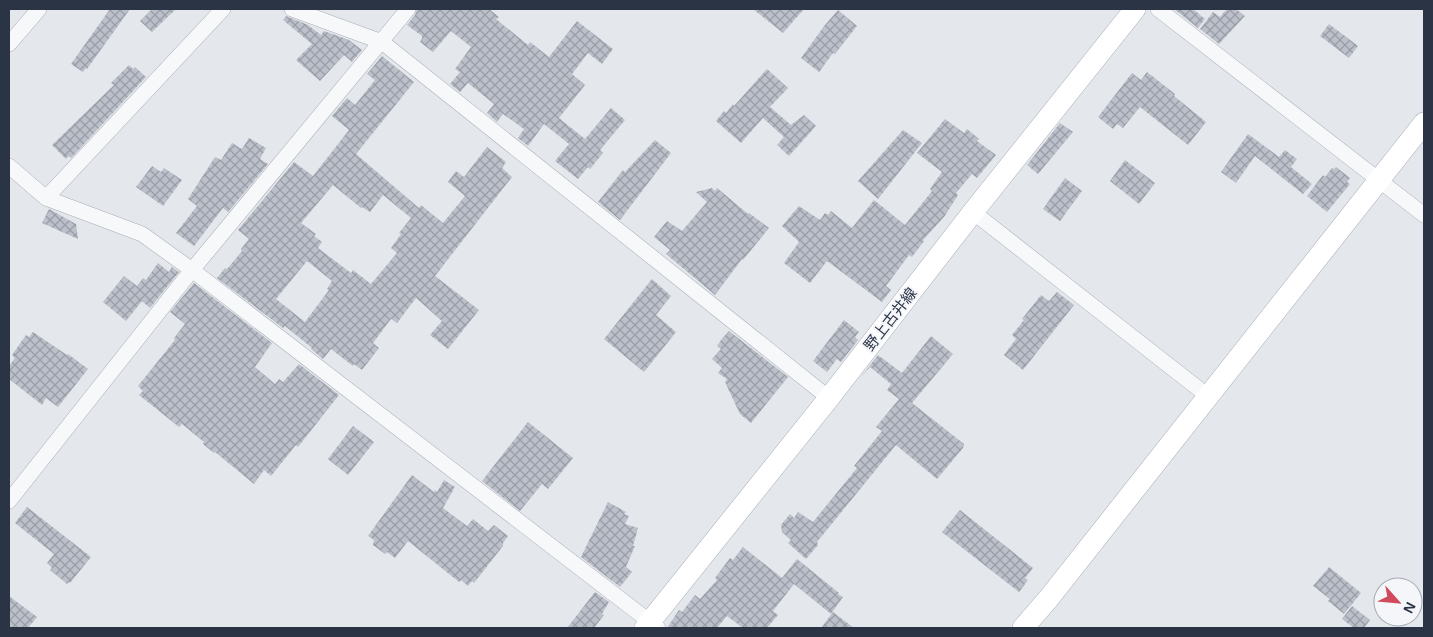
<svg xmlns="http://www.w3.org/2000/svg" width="1433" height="637" font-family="Arial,'Noto Sans JP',sans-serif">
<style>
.building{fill:url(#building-cross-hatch);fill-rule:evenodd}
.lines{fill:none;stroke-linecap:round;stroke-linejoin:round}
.street-casing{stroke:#a9aeb7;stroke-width:16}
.secondary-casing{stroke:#a9aeb7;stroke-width:22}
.street{stroke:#f7f8fa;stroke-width:15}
.secondary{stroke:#fff;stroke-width:21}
.labels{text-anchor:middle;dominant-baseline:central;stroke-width:4;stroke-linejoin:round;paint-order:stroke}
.street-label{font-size:15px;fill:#2b3445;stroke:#f4f6f9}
</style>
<defs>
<pattern id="building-cross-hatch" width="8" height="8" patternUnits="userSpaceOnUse" patternTransform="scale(1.25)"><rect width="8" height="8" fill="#bbc0ca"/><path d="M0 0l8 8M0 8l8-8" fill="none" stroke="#989da6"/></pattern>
</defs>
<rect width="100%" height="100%" fill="#e4e7ec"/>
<g class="building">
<path d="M110,9H130L87,69L86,68L83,72L71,64Z"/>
<path d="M152,9H176L152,32L140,21Z"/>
<path d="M417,9H489L499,17L496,19L528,45L530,42L549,57L577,21L613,49L602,64L588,53L572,74L585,85L559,118L585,139L611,108L625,120L600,150L603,153L590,169L588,167L578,179L555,161L569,144L544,124L528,146L518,138L524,129L503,114L497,122L487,113L494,104L468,83L460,92L450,84L460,72L455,69L471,47L451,31L433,52L420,42L422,38V36L407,25L415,15Z"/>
<path d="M753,9H804L783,33Z"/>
<path d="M1174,9H1193L1205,19L1198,28Z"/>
<path d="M1227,9H1236L1245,16L1219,44L1200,29L1213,12L1220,17Z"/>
<path d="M838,10L857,26L835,54L833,53L819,72L801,58L825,25Z"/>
<path d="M286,16L308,25L321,35L324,31L349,40L362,50L352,62L344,55L320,81L296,60L312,44L283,20Z"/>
<path d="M1329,24L1358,46L1349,58L1320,36Z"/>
<path d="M382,56L414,82L356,154L419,208L421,205L443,223L465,196L448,182L456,171L464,177L487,147L506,162L502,168L512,177L435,276L479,310L448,349L430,335L442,321L416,298L397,323L391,319L373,343L379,348L362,370L354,364L353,366L331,349L323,359L311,349L312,348L285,326L283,328L217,278L225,268L227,269L242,251L241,249L249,239L238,230L243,224L294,162L313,176L349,130L332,116L347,98L355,105L375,80L367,74ZM333,185L361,208L362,207L370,212L383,195L411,218L399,233L401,234L391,248L397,253L371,284L353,270L351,273L318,248L322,242L314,236L316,234L301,223ZM307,261L332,281L327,289L329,290L305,322L276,299Z"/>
<path d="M129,65L133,69L135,67L146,77L74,155L71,158L68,156L66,159L52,145L114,85L111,83Z"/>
<path d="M767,69L788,88L770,107L791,125L804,115L816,126L789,156L777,145L784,137L763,118L741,143L716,121L724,111L726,113L733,104L734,106Z"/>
<path d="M1147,72L1175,94L1174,96L1206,122L1188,145L1140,107L1123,128L1117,124L1113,129L1098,117L1132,73L1141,80Z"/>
<path d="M945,119L964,133L967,129L979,139L977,141L996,155L977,178L972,174L956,193L958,195L944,217L923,240L924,241L912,257L909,255L886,286L891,290L882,302L827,261L810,283L784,263L799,242L782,226L799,206L820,220L825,213L828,215L831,211L852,228L874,200L905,225L932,191L930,189L942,172L917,153Z"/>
<path d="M1060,123L1073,132L1038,174L1027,165Z"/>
<path d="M903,130L922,143L878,199L858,181Z"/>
<path d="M1248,134L1279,157L1285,150L1297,159L1291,167L1312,184L1303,194L1255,156L1236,183L1221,172Z"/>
<path d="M249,138L266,148L260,159L268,164L228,212L223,208L194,246L176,233L197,206L188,199L215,157L221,160L232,143L242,149Z"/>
<path d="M655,140L671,153L620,220L598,202L623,170L625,172Z"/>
<path d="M1125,160L1155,183L1139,204L1110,181Z"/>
<path d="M152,166L161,172L164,168L182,180L163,206L136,187Z"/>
<path d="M1336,167L1350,178L1347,182L1350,184L1327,212L1307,196L1323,175L1325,177L1332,168L1334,169Z"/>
<path d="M1065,178L1082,191L1060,221L1043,209Z"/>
<path d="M712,188L715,191L717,188L748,214L749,213L769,228L743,260L742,259L715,295L666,254L670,250L654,237L667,221L682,231L707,202L696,192Z"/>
<path d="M49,209L76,224L78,239L42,223Z"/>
<path d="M158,263L169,272L172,267L179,272L150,308L142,301L126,321L103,302L124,276L137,286L143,278L146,280Z"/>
<path d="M652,279L671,296L656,315L676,332L644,372L604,339Z"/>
<path d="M194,283L272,343L255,367L275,384L279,379L283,382L299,364L339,395L298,447L296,445L271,476L264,470L254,484L215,452L214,453L203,444L204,442L182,424L179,427L139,395L143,391L138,386L175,340L174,338L185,324L170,312Z"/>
<path d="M1057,292L1074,305L1023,370L1004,355L1016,339L1012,335L1024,320L1022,319L1041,295L1049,301Z"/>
<path d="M844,320L859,332L855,337L858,340L841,362L837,359L827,372L813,361Z"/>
<path d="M729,331L788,377L751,423L740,414L725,382L727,379L718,373L722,368L712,359L721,349L717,346L721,340Z"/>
<path d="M33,332L67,355L68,354L88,369L58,407L46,398L42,405L9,379V366L15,358L12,355L26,335L29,337Z"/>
<path d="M931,336L953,354L912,403L964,444L963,448L937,479L896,445L817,542L818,545L806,559L788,543L791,540L782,532L781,525L790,514L794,518L798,512L813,522L857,468L854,466L882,431L876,427L899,399L887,390L891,384L870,367L861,377L878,355L902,373Z"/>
<path d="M528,422L573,458L548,489L542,484L520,511L482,481Z"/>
<path d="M353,426L374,442L348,475L328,459Z"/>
<path d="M412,475L434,492L435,490L437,492L444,480L455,487L443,508L467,526L473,519L488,531L494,525L508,536L503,543V546L474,583L472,581L468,586L461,580L459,582L408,541L395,558L387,552L385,554L373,545L374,540L368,536Z"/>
<path d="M608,502L626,512L624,514L629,516L625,524L638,528L633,546H635L626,567L632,572L620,587L581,557Z"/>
<path d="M27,507L91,557L70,583L69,582L67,584L50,570L52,568L47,563L54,554L15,523Z"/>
<path d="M960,510L1033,568L1025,578L1028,580L1019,592L942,532Z"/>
<path d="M743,547L782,578L797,559L839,593L838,594L843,597L831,614L794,584L773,611L778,615L767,628H743L727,616L717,628H667L679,610L682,612L695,595L700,599L717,580L715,578L730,558L733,560Z"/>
<path d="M1329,567L1361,593L1344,614L1328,601L1330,599L1313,586Z"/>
<path d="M595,592L609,602L602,614L604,615L594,628H567Z"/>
<path d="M9,596L37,617L28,628H9Z"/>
<path d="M1352,606L1370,620L1364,628H1354L1342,619Z"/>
<path d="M833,612L854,628H821Z"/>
</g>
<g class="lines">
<g class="street-casing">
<g id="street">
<path d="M292,9L382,42L829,398"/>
<path d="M1158,9L1424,215"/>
<path d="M9,44L39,9"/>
<path d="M9,166L46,198L142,234L192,270L658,628"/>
<path d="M46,198L223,9"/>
<path d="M973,212L1209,397"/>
<path d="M9,501L192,270L408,9"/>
</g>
</g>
<g class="secondary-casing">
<g id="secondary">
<path d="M645,628L829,398L973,212L1135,9"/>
<path d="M1023,628L1049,598L1424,123"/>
</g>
</g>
<use href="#street" class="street"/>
<use href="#secondary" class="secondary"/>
</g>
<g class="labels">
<g class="street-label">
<text transform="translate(890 319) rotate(-52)">野上古井線</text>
</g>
</g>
<rect width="1433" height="637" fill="none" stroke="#2b3445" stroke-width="20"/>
<g transform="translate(1398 602) rotate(117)"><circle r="24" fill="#f4f6f9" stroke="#a4a8b1"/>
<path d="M0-4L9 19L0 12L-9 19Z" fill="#d1495b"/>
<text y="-8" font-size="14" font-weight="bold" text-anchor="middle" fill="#2b3445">N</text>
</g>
</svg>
